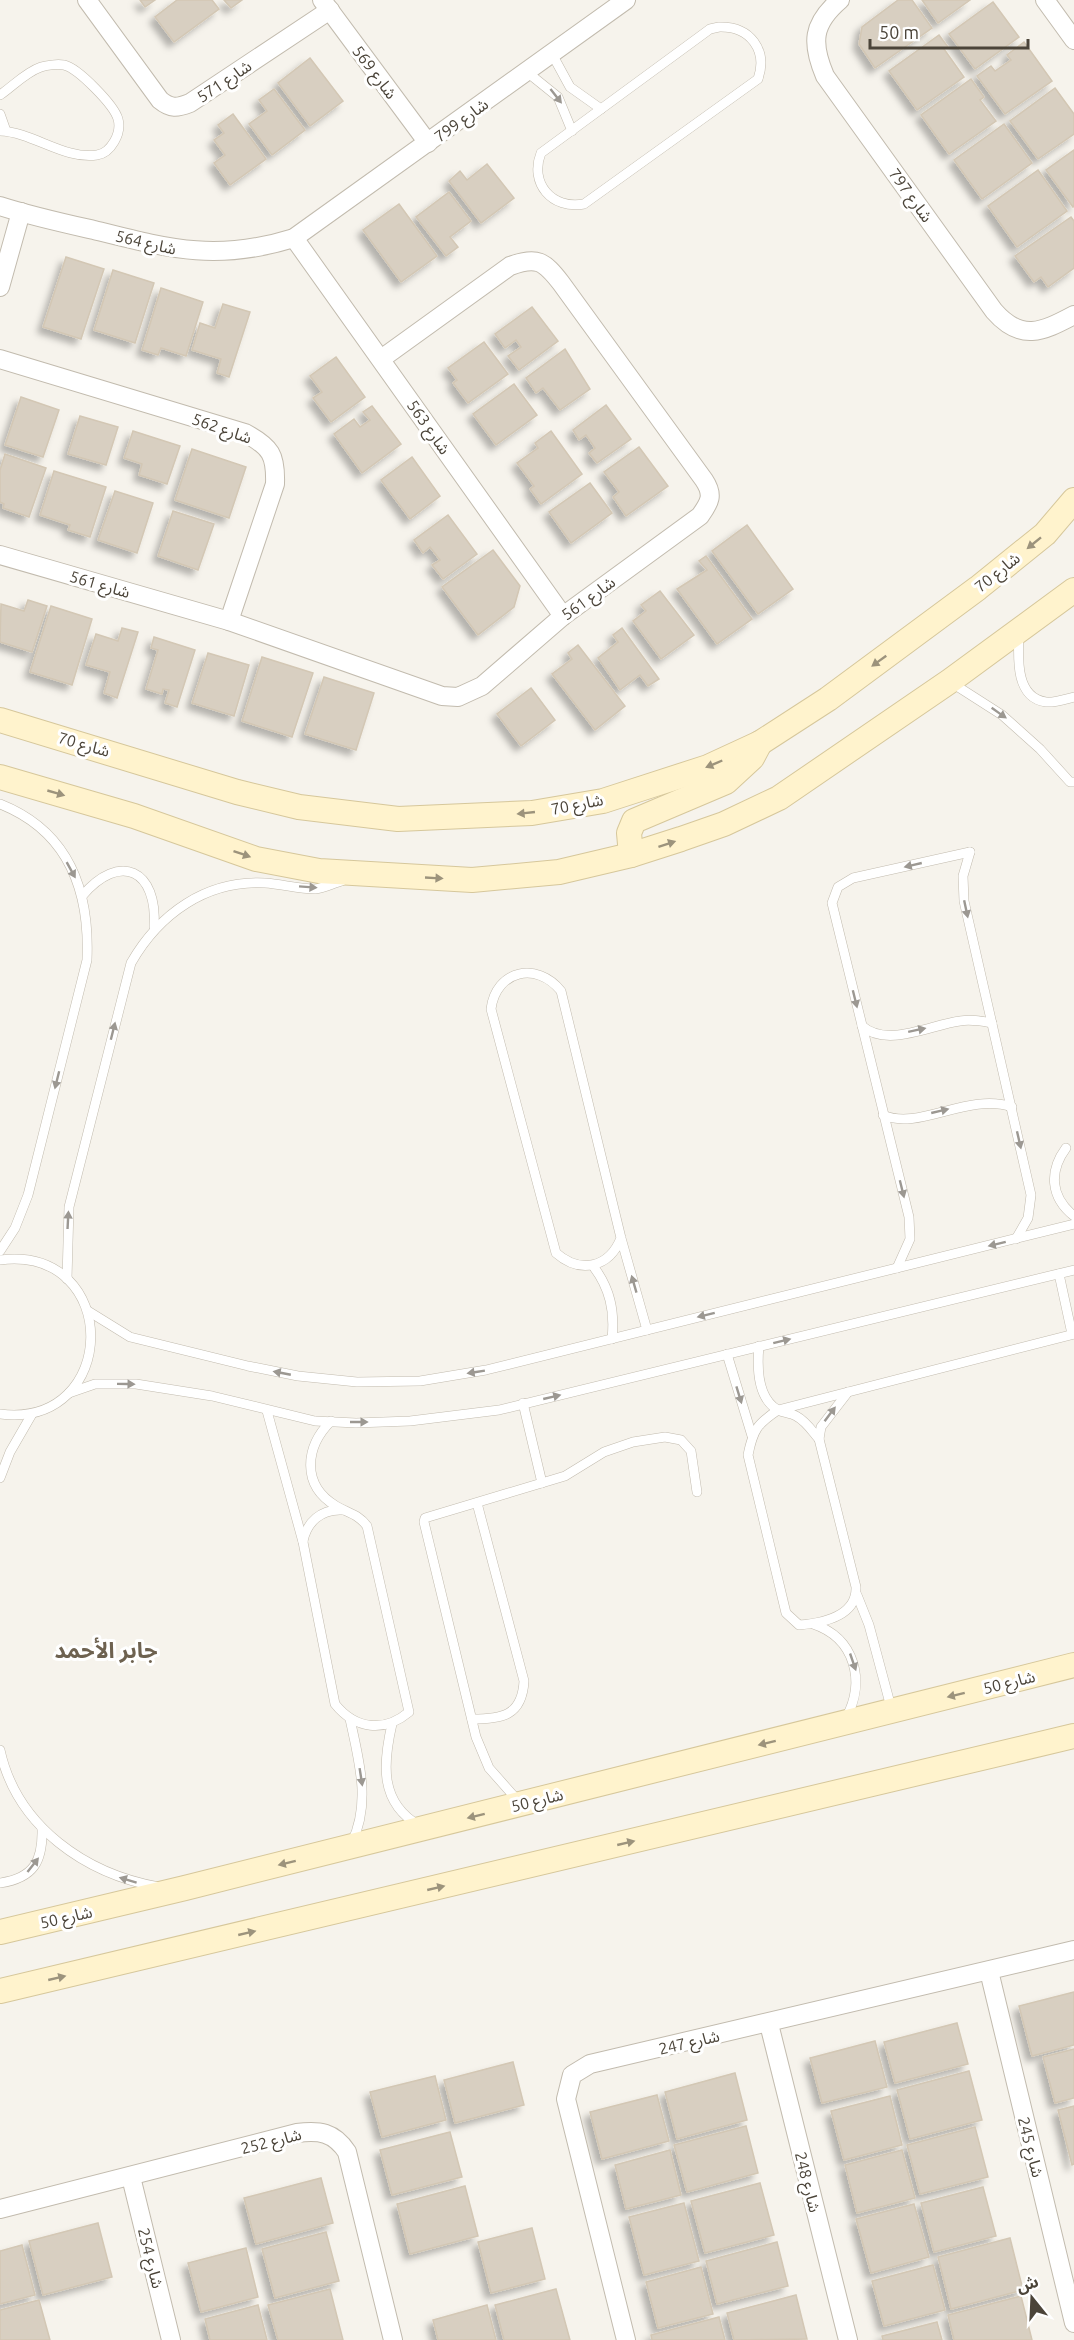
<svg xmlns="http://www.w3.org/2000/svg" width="1074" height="2340" font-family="Ubuntu,'Noto Sans Arabic',sans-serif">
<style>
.building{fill:#d8cfc1;stroke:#d3c7b4;stroke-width:1.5;filter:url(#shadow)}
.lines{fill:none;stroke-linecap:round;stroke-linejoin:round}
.service-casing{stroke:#c2bbae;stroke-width:10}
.minor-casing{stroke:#c2bbae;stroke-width:20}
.secondary-casing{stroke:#d6c79b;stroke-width:26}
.service{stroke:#fff;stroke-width:9}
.minor{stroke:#fff;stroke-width:18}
.secondary{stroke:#fff3cd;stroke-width:24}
.oneway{fill:#9c9892}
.oneway2{fill:#9c937c}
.labels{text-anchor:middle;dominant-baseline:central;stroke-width:6;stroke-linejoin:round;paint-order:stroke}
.street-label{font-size:16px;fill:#4b4439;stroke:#fff}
.district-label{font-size:22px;font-weight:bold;fill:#6e6250;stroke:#fff}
</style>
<defs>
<filter id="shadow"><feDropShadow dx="-5.5" dy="5.5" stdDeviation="3" flood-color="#0004"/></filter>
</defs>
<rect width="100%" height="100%" fill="#f6f3ec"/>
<g class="building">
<path d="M140,0H155L145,7Z"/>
<path d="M177,0H212L219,9L174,42L155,17Z"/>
<path d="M224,0H242L231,8Z"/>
<path d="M898,0H912L932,28L875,68L859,44L862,27Z"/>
<path d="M922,0H970L938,23Z"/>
<path d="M993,2L1019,37L975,69L949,34Z"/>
<path d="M939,35L948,47L944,49L964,77L917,110L889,71Z"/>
<path d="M1024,42L1052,81L1005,114L977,76L991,66L995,71L1011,60L1007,55Z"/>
<path d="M310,58L343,101L310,126L278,83Z"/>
<path d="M971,79L984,97L980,100L996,121L949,154L921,115Z"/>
<path d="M1055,88L1074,114V134L1038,159L1010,121Z"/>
<path d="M274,89L305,130L272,155L249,124L267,111L259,100Z"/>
<path d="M233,114L266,159L230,185L214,163L225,155L214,140L224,133L218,125Z"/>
<path d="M1004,124L1032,163L982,199L954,160Z"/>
<path d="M1074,150V206L1073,207L1046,170Z"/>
<path d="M487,164L514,198L481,223L449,181L460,171L467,180Z"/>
<path d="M1038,170L1067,211L1017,247L988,206Z"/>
<path d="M449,192L471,221L450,237L458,247L446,256L416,217Z"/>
<path d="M399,204L437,256L401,282L363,230Z"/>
<path d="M1071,217L1074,221V268L1048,287L1041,277L1034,282L1015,256Z"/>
<path d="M66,257L104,269L81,339L43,327Z"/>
<path d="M113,270L154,283L135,343L94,330Z"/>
<path d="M161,288L203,302L186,356L161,348L158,355L142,350Z"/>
<path d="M223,304L250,312L229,377L217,373L221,359L192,350L200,323L215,328Z"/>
<path d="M532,307L558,341L519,370L508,356L521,347L516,340L505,348L495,334Z"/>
<path d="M484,342L508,374L468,403L453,383L457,380L448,368Z"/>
<path d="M565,349L590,389L560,410L543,388L536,393L526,378Z"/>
<path d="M336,357L365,397L331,422L313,398L322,392L310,376Z"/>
<path d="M514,384L537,415L496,445L473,414Z"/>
<path d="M21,397L59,410L43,457L5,445Z"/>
<path d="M606,405L631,439L597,463L589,453L595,448L586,435L579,440L573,430Z"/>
<path d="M372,406L401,444L362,473L334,434L354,419L360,427L370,420L363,412Z"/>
<path d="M80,416L118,427L106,465L68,454Z"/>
<path d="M133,431L180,446L167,484L139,475L142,464L124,458Z"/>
<path d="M551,431L582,474L541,504L530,489L534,486L517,463L538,448L535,443Z"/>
<path d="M639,447L668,486L626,516L613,497L619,492L604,472Z"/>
<path d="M192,449L246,467L229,518L175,500Z"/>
<path d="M5,454L46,468L29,517L3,508L4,504L0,502V470Z"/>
<path d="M412,457L440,496L410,519L381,480Z"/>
<path d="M54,471L106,487L90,537L68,530L70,525L40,515Z"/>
<path d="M590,483L612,513L571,543L549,512Z"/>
<path d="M115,491L153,503L137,553L98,540Z"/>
<path d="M173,511L214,524L198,570L158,556Z"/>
<path d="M448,515L477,554L443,579L432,565L440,560L430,547L423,553L414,540Z"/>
<path d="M747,525L793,589L758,614L712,551Z"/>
<path d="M493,550L520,586L514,607L478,635L442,587Z"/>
<path d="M706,556L752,619L717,644L677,589L707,570L699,561Z"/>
<path d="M660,591L694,635L661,659L633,621L646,611L641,605Z"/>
<path d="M28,600L47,606L32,652L0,642L1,604L24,611Z"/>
<path d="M51,606L92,619L72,685L30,672Z"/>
<path d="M122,628L138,632L117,698L104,693L110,672L86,665L96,634L118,641Z"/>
<path d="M622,628L659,679L648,686L640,675L620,690L598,658L618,642L613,635Z"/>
<path d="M154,637L195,650L177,707L165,703L169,690L163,689L162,694L146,689L158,650L151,648Z"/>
<path d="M578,645L625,706L595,730L552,674L572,659L568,653Z"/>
<path d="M208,653L249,665L234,716L192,703Z"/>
<path d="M262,657L313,673L292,737L242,721Z"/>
<path d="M324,677L374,693L356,750L305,734Z"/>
<path d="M531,688L555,720L521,746L497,714Z"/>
<path d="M1074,1992V2045L1032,2056L1019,2006Z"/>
<path d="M957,2023L968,2064L895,2083L884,2042Z"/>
<path d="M875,2041L887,2087L822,2103L810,2058Z"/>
<path d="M1074,2049V2098L1055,2103L1043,2057Z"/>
<path d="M513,2062L524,2105L455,2123L444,2080Z"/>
<path d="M969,2071L982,2120L910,2139L897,2090Z"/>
<path d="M735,2073L747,2120L677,2139L665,2092Z"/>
<path d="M435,2076L446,2120L382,2137L370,2092Z"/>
<path d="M657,2095L669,2141L602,2159L590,2112Z"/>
<path d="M890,2096L902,2145L844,2160L831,2111Z"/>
<path d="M1074,2106V2164L1072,2165L1058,2110Z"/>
<path d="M746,2126L758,2173L687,2192L674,2145Z"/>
<path d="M975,2127L988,2177L920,2194L907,2145Z"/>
<path d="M450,2132L462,2177L392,2195L380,2150Z"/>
<path d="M670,2150L681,2195L626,2209L615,2165Z"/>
<path d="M902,2150L915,2198L857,2213L845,2165Z"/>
<path d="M321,2178L333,2223L256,2244L244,2198Z"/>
<path d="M760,2183L774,2235L705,2253L691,2201Z"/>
<path d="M465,2186L478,2236L410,2254L397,2204Z"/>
<path d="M983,2187L996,2236L934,2252L921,2203Z"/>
<path d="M684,2203L699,2261L644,2275L629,2217Z"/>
<path d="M914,2204L929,2257L871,2273L856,2219Z"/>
<path d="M98,2223L112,2277L43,2295L29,2241Z"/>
<path d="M532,2228L545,2279L491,2293L478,2242Z"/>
<path d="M326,2232L339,2281L275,2298L262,2249Z"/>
<path d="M1010,2238L1023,2290L951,2309L938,2257Z"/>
<path d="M777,2242L788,2286L717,2304L706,2261Z"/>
<path d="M22,2245L35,2295L0,2304V2251Z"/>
<path d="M246,2248L258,2297L201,2312L188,2263Z"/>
<path d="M933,2265L945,2310L884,2326L872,2281Z"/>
<path d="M701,2267L713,2314L658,2328L646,2282Z"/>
<path d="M330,2289L343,2340H278L268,2305Z"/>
<path d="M556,2289L570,2340H504L495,2305Z"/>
<path d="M796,2295L807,2339L734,2340L727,2313Z"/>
<path d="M1021,2296L1032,2340H954L948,2315Z"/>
<path d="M39,2300L50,2340H0V2310Z"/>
<path d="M258,2305L267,2340H210L205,2319Z"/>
<path d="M487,2305L496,2340H438L433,2320Z"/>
<path d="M719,2317L725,2340H652L651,2335Z"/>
<path d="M937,2322L942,2340H883L882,2336Z"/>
</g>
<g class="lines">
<g class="service-casing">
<g id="service">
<path d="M719,27C750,26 768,50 758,79L584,204C552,210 529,183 541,153L710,29Z"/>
<path d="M552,54L570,87L601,109"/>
<path d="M527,72L558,97L572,131"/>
<path d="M0,95C13,86 26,72 41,67C47,65 58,64 64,65C78,68 114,105 118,119C122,133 111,153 97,155C64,160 33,132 0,131"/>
<path d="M0,114L6,131"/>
<path d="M1019,634C1018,657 1015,698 1046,702C1054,703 1066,699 1074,697"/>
<path d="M952,683L1002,715L1040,749L1070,782H1074"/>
<path d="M0,804C68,831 90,890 87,960L28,1195L15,1228L0,1251"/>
<path d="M970,852L963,876L964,901L1031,1195L1028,1218L1016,1239"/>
<path d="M82,896C120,851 158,870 154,927"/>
<path d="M862,1026C887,1048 930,1025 960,1021C971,1019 981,1021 992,1023"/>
<path d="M883,1115C919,1131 968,1092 1012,1107"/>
<path d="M1066,1148C1049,1171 1050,1197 1074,1216"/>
<path d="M621,1238C609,1268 580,1274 556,1253L491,1009C496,970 537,961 561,991L621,1238L647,1330"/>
<path d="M0,1260C122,1245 120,1429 0,1414"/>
<path d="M593,1266C610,1288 615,1311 612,1339"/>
<path d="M897,1268L910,1239L909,1217L832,903L838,887L853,878L970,852"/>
<path d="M1059,1274L1072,1334"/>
<path d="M67,1279L69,1207L131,963C159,914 206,880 265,883C281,884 299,889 315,889C324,888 334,883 342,881"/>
<path d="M88,1311L130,1337L248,1366L298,1376L357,1382L420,1381L486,1370L1074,1224"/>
<path d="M759,1346C757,1367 757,1398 778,1410C784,1413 791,1413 796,1416C806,1421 812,1431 819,1439L856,1587C857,1616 823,1623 799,1625L786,1613L748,1455C753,1430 757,1424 778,1410L1074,1334"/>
<path d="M727,1354L752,1436"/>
<path d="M69,1393L95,1384H136L212,1396L315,1421L356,1423L410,1421L499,1410L1074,1270"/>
<path d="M523,1403L542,1483"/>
<path d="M267,1411L303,1542L335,1704C355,1729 384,1733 409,1712L367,1526C358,1514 348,1513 336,1506C301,1485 305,1447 331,1421"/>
<path d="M819,1439L821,1427L848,1392"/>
<path d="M0,1478L10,1452L32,1414"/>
<path d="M303,1541C307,1522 321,1509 342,1510"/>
<path d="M857,1595L869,1625L892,1711"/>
<path d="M813,1624C855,1638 866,1681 846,1718"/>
<path d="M350,1719C359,1761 371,1802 352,1842"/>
<path d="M472,1719C502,1719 522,1716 524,1681L477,1503"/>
<path d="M392,1724C383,1763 379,1803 420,1826"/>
<path d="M0,1750C17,1827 86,1874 159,1887"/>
<path d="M520,1803L489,1768L476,1737L424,1522L425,1518L565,1476L604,1452L633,1442L665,1437L681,1440L691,1451L697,1492"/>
<path d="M0,1883C34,1878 43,1861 42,1828"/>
</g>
</g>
<g class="minor-casing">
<g id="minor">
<path d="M87,0L160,100C171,109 177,108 190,103L330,10"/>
<path d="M322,0L428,143"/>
<path d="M840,0C812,24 811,43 825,76L994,311C1021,342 1042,332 1074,315"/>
<path d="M1045,0L1074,40"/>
<path d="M0,206C31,216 63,223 94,230C170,249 217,262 294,238L626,0"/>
<path d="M294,238L563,616"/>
<path d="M0,287L21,212"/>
<path d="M0,359L245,433C271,447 276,455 275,484L229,621"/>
<path d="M0,555L229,621L442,696L458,697L482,686L563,616L700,516C710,502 714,495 704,480L561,283C544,261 537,256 510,266L381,359"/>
<path d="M989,1971L1074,2323"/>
<path d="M769,2024L848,2340"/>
<path d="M131,2177L171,2340"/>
<path d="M0,2209L297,2133C319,2130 334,2132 347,2152L393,2340"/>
<path d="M626,2340L566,2099L572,2075L590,2064L1074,1950"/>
</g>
</g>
<g class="secondary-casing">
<g id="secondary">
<path d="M0,720L237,792L299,807L398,819L532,813L603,801L708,767L760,743L828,699L978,588L1045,534L1074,500"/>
<path d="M0,777L134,816L256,859L319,871L472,880L559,872L631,855L681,839L724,824L779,798L950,681L1074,590"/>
<path d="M631,855L629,833L634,821L726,782L752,758L760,743"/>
<path d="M0,1932L185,1888L1074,1665"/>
<path d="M0,1991L1074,1736"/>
</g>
</g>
<use href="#service" class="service"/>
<use href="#minor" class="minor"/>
<use href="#secondary" class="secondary"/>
</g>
<defs><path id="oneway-solid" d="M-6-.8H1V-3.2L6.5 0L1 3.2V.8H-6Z" transform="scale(1.5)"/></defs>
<g class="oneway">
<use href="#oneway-solid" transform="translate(556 96) rotate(52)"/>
<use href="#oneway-solid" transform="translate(999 713) rotate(35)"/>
<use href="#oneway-solid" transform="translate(913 865) rotate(167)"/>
<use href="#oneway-solid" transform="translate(71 870) rotate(61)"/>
<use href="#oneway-solid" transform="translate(308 887) rotate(4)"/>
<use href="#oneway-solid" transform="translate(966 909) rotate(78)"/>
<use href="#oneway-solid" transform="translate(855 999) rotate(76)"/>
<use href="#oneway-solid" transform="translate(917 1030) rotate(-12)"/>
<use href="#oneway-solid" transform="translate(113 1031) rotate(-76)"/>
<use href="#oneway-solid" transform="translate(57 1080) rotate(104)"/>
<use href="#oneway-solid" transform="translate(940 1111) rotate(-13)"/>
<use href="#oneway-solid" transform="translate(1019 1140) rotate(77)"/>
<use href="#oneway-solid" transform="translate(902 1189) rotate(76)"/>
<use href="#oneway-solid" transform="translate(68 1220) rotate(-87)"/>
<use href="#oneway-solid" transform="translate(997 1244) rotate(166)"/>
<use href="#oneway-solid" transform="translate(634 1284) rotate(-106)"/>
<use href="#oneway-solid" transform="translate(706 1315) rotate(166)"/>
<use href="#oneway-solid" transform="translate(782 1341) rotate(-14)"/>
<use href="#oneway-solid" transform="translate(476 1372) rotate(171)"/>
<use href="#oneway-solid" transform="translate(282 1373) rotate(-169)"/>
<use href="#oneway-solid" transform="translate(126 1384) rotate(1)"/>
<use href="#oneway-solid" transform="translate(739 1395) rotate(73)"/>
<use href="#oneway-solid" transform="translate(552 1397) rotate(-13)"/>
<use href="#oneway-solid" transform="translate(830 1414) rotate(-53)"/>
<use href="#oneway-solid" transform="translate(359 1422)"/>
<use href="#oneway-solid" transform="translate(853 1662) rotate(71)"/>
<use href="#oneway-solid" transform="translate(361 1777) rotate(81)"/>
<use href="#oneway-solid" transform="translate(33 1865) rotate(-52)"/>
<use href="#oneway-solid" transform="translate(128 1880) rotate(-163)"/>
</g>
<g class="oneway2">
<use href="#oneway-solid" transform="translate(1034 543) rotate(141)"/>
<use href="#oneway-solid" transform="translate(879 661) rotate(144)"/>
<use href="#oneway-solid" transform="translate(714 764) rotate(157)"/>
<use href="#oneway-solid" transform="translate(56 793) rotate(16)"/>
<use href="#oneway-solid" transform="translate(526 813) rotate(174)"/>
<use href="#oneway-solid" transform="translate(667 844) rotate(-18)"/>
<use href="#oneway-solid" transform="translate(242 854) rotate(19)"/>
<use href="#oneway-solid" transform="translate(434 878) rotate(3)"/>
<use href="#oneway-solid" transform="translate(956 1695) rotate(166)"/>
<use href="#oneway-solid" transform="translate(767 1743) rotate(166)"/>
<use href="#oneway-solid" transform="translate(476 1816) rotate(166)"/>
<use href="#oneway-solid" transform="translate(626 1843) rotate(-13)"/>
<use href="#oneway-solid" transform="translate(287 1863) rotate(166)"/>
<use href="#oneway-solid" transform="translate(436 1888) rotate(-13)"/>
<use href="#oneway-solid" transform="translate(247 1933) rotate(-13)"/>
<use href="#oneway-solid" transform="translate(57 1978) rotate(-13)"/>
</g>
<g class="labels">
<g class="street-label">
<text transform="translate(375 72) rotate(53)">شارع 569</text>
<text transform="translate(224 81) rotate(-34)">شارع 571</text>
<text transform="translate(461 120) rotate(-36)">شارع 799</text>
<text transform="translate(911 195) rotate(54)">شارع 797</text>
<text transform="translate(146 242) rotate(13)">شارع 564</text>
<text transform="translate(429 427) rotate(55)">شارع 563</text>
<text transform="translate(222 428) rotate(19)">شارع 562</text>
<text transform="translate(997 572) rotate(-39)">شارع 70</text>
<text transform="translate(100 584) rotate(16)">شارع 561</text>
<text transform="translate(588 598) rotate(-36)">شارع 561</text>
<text transform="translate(84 744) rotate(16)">شارع 70</text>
<text transform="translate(577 804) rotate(-11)">شارع 70</text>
<text transform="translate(1009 1682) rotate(-14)">شارع 50</text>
<text transform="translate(537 1800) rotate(-14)">شارع 50</text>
<text transform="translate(66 1917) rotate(-13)">شارع 50</text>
<text transform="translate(689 2042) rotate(-13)">شارع 247</text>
<text transform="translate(271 2141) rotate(-14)">شارع 252</text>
<text transform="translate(1031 2147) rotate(76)">شارع 245</text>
<text transform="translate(808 2182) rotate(76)">شارع 248</text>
<text transform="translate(151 2258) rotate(76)">شارع 254</text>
</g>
<g class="district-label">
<text x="106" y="1649">جابر الأحمد</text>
</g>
</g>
<g transform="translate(1032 2298) rotate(342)" stroke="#ffffff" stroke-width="4.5" paint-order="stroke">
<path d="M0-4.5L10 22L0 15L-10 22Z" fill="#4b4439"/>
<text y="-9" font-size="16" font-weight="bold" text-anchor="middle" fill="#4b4439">ش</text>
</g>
<path d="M870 39v9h158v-9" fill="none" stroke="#4b4439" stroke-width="3"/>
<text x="879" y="39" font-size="18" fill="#4b4439" stroke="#ffffff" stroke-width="4.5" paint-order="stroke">50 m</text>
</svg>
